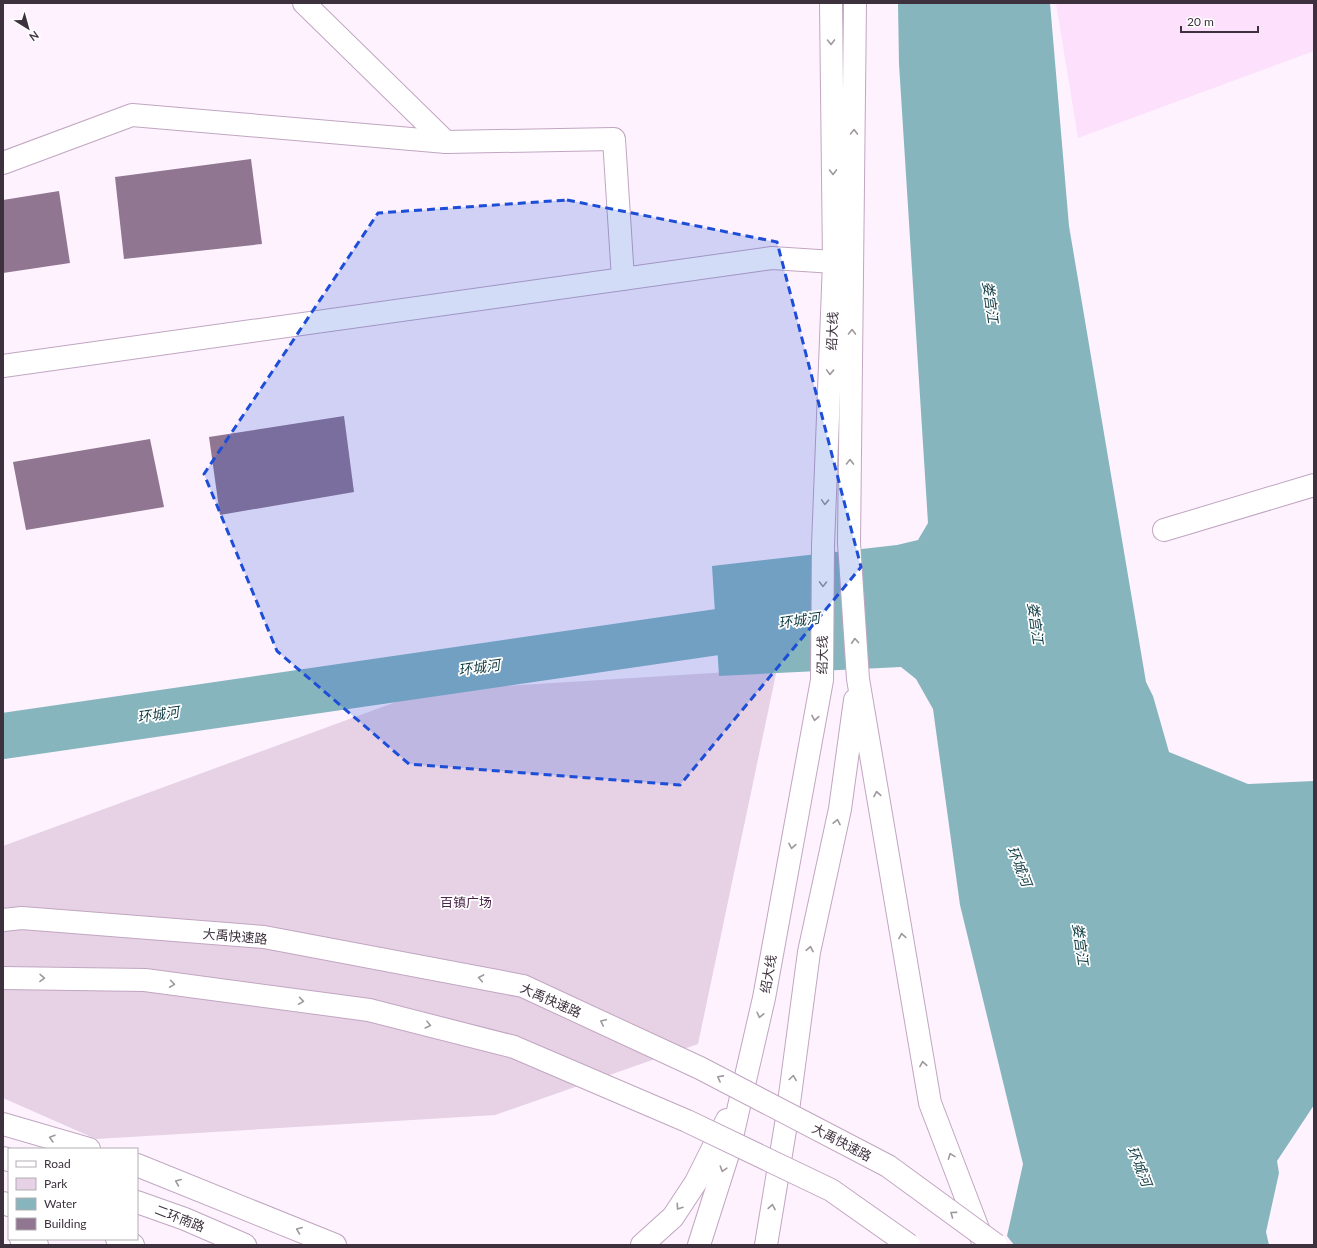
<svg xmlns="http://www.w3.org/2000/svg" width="1317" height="1248" font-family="Lato,'Noto Sans SC',sans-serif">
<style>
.built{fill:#fce0fc}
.green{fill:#e6d1e5}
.water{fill:#86b5be}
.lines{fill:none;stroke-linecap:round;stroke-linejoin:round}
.river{stroke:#86b5be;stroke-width:46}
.building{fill:#907690}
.minor-casing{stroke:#c1a6c1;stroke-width:24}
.primary-casing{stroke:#c1a6c1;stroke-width:24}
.minor{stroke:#fff;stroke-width:22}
.primary{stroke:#fff;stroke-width:22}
.trunk-bridge-casing{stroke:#c1a6c1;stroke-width:24;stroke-linecap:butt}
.trunk-bridge{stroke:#fff;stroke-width:22}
.oneway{stroke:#9e989e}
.marked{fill:#1d4ed8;fill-opacity:0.2;stroke:#1d4ed8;stroke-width:3;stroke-dasharray:8 5;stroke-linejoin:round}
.labels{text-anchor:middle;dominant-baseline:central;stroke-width:3.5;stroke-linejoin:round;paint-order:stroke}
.street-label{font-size:13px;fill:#3c313c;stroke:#fff}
.park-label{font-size:13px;fill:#4a244b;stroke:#fff}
.water-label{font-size:14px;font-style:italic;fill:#154148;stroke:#fff}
</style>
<rect width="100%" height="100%" fill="#fef2fe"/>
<path class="built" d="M1056,3H1314V51L1078,138Z"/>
<path class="green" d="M777,669L698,1044L495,1115L96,1139L3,1098V846L426,691Z"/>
<path class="water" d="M898,3H1050L1069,226L1146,682L1153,696L1169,752L1248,784L1314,781V1105L1277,1161L1279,1173L1266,1232L1269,1245H1014L1007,1236L1023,1164L960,905L933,709L916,679L901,667L719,676L712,566L897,545L918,540L928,523L899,64Z"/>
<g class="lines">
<path class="river" d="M3,736L779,623"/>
</g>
<g class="building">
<path d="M251,159L262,244L124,259L115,177Z"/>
<path d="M59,191L70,263L3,273V200Z"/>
<path d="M344,416L354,492L220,515L209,437Z"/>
<path d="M150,439L164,507L26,530L13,462Z"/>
</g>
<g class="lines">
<g class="minor-casing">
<g id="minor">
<path d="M304,3L446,142L614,139L623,279"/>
<path d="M3,163L132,115L446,142"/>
<path d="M3,366L772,258L834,262"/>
<path d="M1164,530L1314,485"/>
</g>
</g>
<g class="primary-casing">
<g id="primary">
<path d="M855,3L849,543L858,679L930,1103L983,1242"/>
<path d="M3,1124L89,1149"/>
<path d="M3,1158L9,1160"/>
<path d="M137,1165L335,1245"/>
<path d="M137,1202L185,1219L245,1245"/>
<path d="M3,1203L9,1205"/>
<path d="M21,1239L37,1245"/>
<path d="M117,1239L133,1245"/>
<path d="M642,1245L673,1217L696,1182L727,1120"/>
<path d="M699,1245L728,1154L764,998L822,680L823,545L834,262L831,3"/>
<path d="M766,1245L787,1118L809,952L840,809L855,700"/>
</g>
</g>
<use href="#minor" class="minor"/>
<use href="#primary" class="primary"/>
<g class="trunk-bridge-casing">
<g id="trunk-bridge">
<path d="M3,920L22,918L264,937L523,986L700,1068L888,1166L996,1245"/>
<path d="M3,978L145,980L369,1010L514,1047L687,1121L831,1190L909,1245"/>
</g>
</g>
<use href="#trunk-bridge" class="trunk-bridge"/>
</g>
<defs><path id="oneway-chevron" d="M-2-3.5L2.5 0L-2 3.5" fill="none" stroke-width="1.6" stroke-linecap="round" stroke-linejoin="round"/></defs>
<g class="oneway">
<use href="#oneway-chevron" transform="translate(831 42) rotate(89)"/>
<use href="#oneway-chevron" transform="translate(854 132) rotate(-89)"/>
<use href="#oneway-chevron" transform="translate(833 172) rotate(89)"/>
<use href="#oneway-chevron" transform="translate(852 332) rotate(-89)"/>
<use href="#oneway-chevron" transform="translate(830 372) rotate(92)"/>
<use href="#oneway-chevron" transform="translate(850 462) rotate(-89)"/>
<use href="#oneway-chevron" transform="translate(825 502) rotate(92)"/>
<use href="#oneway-chevron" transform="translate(823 584) rotate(91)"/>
<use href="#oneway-chevron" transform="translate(855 641) rotate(-94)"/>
<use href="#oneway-chevron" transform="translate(815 718) rotate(100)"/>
<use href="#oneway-chevron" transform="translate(877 794) rotate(-100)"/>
<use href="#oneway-chevron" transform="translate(837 822) rotate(-78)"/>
<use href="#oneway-chevron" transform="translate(792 846) rotate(100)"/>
<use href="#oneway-chevron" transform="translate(902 936) rotate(-100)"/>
<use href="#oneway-chevron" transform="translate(810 949) rotate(-79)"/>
<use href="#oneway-chevron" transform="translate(42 978) rotate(1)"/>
<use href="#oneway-chevron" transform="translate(481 978) rotate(-169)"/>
<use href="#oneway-chevron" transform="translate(172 984) rotate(8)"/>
<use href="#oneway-chevron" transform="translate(301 1001) rotate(8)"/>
<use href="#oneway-chevron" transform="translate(760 1015) rotate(103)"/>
<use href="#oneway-chevron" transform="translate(603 1022) rotate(-155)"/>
<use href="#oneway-chevron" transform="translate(428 1025) rotate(14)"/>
<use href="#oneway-chevron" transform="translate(923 1064) rotate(-100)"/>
<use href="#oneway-chevron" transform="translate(720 1078) rotate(-152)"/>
<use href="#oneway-chevron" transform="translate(793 1078) rotate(-82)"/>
<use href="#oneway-chevron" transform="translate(52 1138) rotate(-164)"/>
<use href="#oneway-chevron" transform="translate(951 1156) rotate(-111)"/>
<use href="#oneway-chevron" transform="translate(723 1169) rotate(107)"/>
<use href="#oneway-chevron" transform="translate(178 1182) rotate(-158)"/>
<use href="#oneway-chevron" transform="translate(679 1207) rotate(124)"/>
<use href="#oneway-chevron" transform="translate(772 1207) rotate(-80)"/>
<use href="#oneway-chevron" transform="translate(953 1214) rotate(-144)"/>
<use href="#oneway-chevron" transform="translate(299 1230) rotate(-158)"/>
</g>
<path class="marked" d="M567,200L777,242L861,567L680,785L409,764L277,651L204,474L378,213Z"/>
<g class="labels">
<g class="street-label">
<text transform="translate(832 331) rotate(-88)">绍大线</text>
<text transform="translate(822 655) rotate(-89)">绍大线</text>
<text transform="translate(235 936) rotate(5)">大禹快速路</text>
<text transform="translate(768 974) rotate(-80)">绍大线</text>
<text transform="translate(551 1000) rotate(24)">大禹快速路</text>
<text transform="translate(842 1142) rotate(28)">大禹快速路</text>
<text transform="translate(180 1218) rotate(21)">二环南路</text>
</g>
<g class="park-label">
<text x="466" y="902">百镇广场</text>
</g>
<g class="water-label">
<text transform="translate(991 302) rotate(82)">娄宫江</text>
<text transform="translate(799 620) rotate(-8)">环城河</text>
<text transform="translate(1036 623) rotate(82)">娄宫江</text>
<text transform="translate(479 667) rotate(-8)">环城河</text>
<text transform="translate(158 714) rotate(-8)">环城河</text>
<text transform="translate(1020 866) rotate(68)">环城河</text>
<text transform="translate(1081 944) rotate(82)">娄宫江</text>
<text transform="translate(1140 1166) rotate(68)">环城河</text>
</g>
</g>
<rect width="1317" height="1248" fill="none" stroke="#3c313c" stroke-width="8"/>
<rect x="8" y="1148" width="130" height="92" fill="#ffffff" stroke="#b1adb1"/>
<rect x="16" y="1161" width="20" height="6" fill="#ffffff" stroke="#b1adb1"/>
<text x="44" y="1168" font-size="12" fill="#3c313c">Road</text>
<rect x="16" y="1178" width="20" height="12" fill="#e6d1e5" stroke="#b1adb1"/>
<text x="44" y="1188" font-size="12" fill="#3c313c">Park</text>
<rect x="16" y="1198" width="20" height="12" fill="#86b5be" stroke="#b1adb1"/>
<text x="44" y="1208" font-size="12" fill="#3c313c">Water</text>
<rect x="16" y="1218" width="20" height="12" fill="#907690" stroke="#b1adb1"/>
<text x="44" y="1228" font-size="12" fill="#3c313c">Building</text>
<g transform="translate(28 28) rotate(143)" stroke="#ffffff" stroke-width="3" paint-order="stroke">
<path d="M0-3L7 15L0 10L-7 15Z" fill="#3c313c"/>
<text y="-6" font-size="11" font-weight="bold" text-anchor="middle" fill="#3c313c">N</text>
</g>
<path d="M1181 26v6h77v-6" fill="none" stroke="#3c313c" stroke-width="2"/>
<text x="1187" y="26" font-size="12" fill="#3c313c" stroke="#ffffff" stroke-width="3" paint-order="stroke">20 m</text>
</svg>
